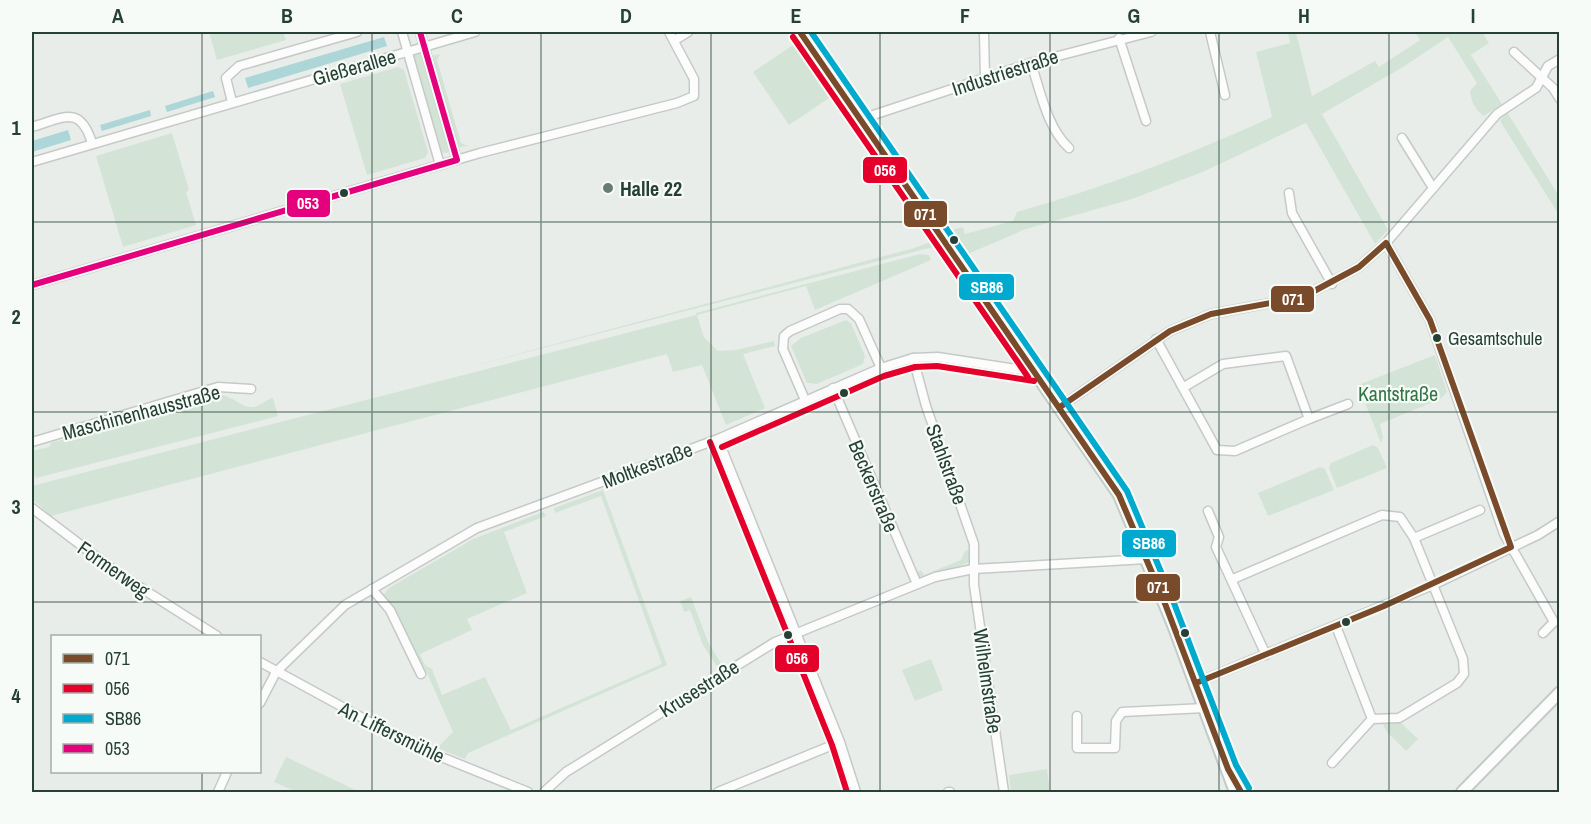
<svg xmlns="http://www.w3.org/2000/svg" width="1591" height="824" font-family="'Archivo Narrow',sans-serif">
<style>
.green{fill:#d3e4d6}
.water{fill:#acd6d7}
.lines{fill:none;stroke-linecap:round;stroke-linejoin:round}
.street-casing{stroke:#c5cac7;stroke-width:11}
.secondary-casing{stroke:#c4cac7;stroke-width:14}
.street{stroke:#fcfcfc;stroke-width:8}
.secondary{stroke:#fcfcfc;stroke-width:10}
.bus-1-casing{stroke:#f7fbf8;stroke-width:10}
.bus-2-casing{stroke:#f7fbf8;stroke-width:10}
.bus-3-casing{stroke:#f7fbf8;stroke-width:10}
.bus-4-casing{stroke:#f7fbf8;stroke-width:10}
.bus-1{stroke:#7a4b2a;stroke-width:6}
.bus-2{stroke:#e4002b;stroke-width:6}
.bus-3{stroke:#00a9ce;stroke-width:6}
.bus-4{stroke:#e5007d;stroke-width:6}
.grid{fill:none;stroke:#264036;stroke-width:1.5;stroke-opacity:0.55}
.poi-dot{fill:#6a7d75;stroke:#f7fbf8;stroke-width:2}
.bus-dot{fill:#264036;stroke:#f7fbf8;stroke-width:2}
.labels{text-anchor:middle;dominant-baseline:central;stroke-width:4.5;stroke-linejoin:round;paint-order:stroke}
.bus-label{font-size:18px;fill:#264036;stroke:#f7fbf8;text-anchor:start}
.street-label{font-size:20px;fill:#264036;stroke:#f7fbf8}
.poi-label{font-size:20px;font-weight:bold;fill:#264036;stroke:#f7fbf8;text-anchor:start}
.park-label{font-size:20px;fill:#337445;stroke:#f7fbf8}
.line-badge{stroke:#f7fbf8;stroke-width:2}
.badge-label{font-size:16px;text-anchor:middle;font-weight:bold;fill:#fff}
.neatline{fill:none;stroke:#264036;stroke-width:2}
.grid-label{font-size:20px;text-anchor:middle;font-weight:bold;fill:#264036}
</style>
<rect width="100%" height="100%" fill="#e8edea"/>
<g class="green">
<path d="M209,32H283L286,40L217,60Z"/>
<path d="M1288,32H1296L1312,96L1375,61L1379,67L1420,40L1416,34L1420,32H1482L1489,43L1471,55L1502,104L1484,116C1475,110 1471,101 1470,91L1477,83L1448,37L1403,67L1322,114L1388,230L1375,244L1306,123L1205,171L1132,199L1026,229L963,256L945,232L963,227L965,234L1013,221L1017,212C1105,187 1189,155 1272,117L1256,52L1290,43Z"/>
<path d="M796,43L832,96L789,125L753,72Z"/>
<path d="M417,51L422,53L451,148L447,153L440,152L414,62L413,55Z"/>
<path d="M440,54L437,60L461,143L468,146L459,147L455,142L432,64V56Z"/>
<path d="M398,67L404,70L428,152L425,158L367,175L340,84Z"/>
<path d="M1507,112L1559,196V215L1500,121Z"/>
<path d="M172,133L189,190L186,192L196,225L123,247L96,156Z"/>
<path d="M935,235L948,253L943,255L937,246L458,370L914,248L928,243L927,237Z"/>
<path d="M920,254L929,255L931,260L815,310L806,286L697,315L704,337L718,351L736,350L774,341L775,346L743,354L765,408L726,425L702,365L673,372L667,354L51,516L32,499V486L696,315V313Z"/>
<path d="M846,320L851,323L865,356L863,364L817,384L807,383L791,346L801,338Z"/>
<path d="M1435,355L1447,392L1440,399L1380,424L1383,437L1381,443L1358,385Z"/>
<path d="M211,394C233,393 238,407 252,407C260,407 265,400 273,398L278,416L36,478L32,471V451L49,447L51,443Z"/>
<path d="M1373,445L1378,448L1387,468L1337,488L1329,468L1331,463Z"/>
<path d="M1320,467L1325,469L1334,490L1268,516L1258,493Z"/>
<path d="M603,490L667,665L468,753L465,759L437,748L453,732L423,664L420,666L384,594L389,588L473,539L543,512L546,516L504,532L527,593L467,619L472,630L420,654L425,665L432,669L442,695L485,677L511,730L662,664L601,496L555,513L554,508Z"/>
<path d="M970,550V562L925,578L919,576L917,572L921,570L924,575L961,560L965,551Z"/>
<path d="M691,597L708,642L722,665L718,668L703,645L690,610L684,612L680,601Z"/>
<path d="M931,659L943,690L915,701L902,670Z"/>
<path d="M1400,722L1418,739L1406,751L1387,732L1383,724Z"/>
<path d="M286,757L360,792H297L274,782Z"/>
<path d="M1047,769L1050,792H1011L1009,775Z"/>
</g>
<g class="water">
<path d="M384,37L387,46L248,88L245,78Z"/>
<path d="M213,91L215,97L167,112L165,106Z"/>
<path d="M150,110L151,116L102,131L100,125Z"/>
<path d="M68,130L71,140L32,152V141Z"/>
</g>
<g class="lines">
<g class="street-casing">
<g id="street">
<path d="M402,32L440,165"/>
<path d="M420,32L457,160"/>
<path d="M984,32L985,79"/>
<path d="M1210,32L1225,95"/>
<path d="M1119,38L1146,121"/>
<path d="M675,40L688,32"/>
<path d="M1514,52L1553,88L1560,99"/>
<path d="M1031,63C1040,90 1047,128 1069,148"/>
<path d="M232,102L226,78L239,66L357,32"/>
<path d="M861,119L1031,63L1151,32"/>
<path d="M32,127C63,118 80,104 92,143"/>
<path d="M1402,138L1433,188"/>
<path d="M32,162L475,32"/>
<path d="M1289,193L1292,213L1332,284"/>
<path d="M1386,243L1430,320L1504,534L1554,622L1543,633"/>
<path d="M32,285L480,153L677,103L694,96V79L669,32"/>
<path d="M1156,339L1217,450L1235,451L1309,419L1286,356L1223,364L1184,387"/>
<path d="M913,358L926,406L974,544V585L1004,792"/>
<path d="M833,388L917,584"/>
<path d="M805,400L783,349L784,336L790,331L840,309H848L859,319L881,368"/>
<path d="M1060,407L1170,331L1211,314L1303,297L1359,267L1386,243L1497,114L1536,88L1548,66L1560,59"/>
<path d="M1309,419L1348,404"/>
<path d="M718,439L840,742L856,792"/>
<path d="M32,442L218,387L251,389"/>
<path d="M32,508L119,574L217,636"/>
<path d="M1208,511L1219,537L1216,547L1266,655"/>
<path d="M1414,538L1480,510"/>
<path d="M1233,579L1382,515L1400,517L1414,538L1463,659L1464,674L1457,683L1399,718L1372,719L1336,626"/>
<path d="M372,589L390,610L421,674"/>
<path d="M260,662L414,746L528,792"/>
<path d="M1196,683L1433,585L1538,535L1560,521"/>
<path d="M260,703L276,672L345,605L477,528L718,439L881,368L913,358L938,357L1035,372"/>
<path d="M1077,716V748H1115L1116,721L1122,712L1205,708"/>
<path d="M1332,763L1372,719"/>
<path d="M218,792L227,772"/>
<path d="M544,792L566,772L775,642L935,577L973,569L1147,559"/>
<path d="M718,792L840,742"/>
<path d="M948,792H950"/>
</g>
</g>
<g class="secondary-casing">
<g id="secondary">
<path d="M800,32L1119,495L1173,625L1235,792"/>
<path d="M1462,792L1560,692"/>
</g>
</g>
<use href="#street" class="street"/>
<use href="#secondary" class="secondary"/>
<g class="bus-1-casing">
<g id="bus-1">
<path d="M800,32L1119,495L1164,601L1228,769L1241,792"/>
<path d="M1060,407L1170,331L1211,314L1303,297L1359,267L1386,243L1430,320L1511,547L1384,606L1196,683"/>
</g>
</g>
<g class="bus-2-casing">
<g id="bus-2">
<path d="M793,37L1028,377"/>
<path d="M710,442L832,745L847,792"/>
<path d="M722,447L884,376L915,367L937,366L1034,381"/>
</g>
</g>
<g class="bus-3-casing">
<path id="bus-3" d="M811,32L1127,491L1172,598L1236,765L1249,788"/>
</g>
<g class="bus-4-casing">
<path id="bus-4" d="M32,285L457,160L420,32"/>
</g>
<use href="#bus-1" class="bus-1"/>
<use href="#bus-2" class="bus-2"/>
<use href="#bus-3" class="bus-3"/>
<use href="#bus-4" class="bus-4"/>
</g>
<path class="grid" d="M202,32V636M372,32V792M541,32V792M711,32V792M880,32V792M1050,32V792M1219,32V792M1389,32V792M32,222H1560M32,412H1560M32,602H1560M202,772V792"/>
<circle class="poi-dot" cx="608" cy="188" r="6"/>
<g class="bus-dot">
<circle cx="344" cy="193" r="5"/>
<circle cx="954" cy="240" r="5"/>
<circle cx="1437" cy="338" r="5"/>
<circle cx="844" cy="393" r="5"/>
<circle cx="1346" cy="622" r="5"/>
<circle cx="1185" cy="633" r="5"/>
<circle cx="788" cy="635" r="5"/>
</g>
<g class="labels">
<g class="bus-label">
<text x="1448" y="338">Gesamtschule</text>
</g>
<g class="street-label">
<text transform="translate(354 67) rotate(-16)">Gießerallee</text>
<text transform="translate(1005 72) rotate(-18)">Industriestraße</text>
<text transform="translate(141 412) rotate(-15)">Maschinenhausstraße</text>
<text transform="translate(947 464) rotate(70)">Stahlstraße</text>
<text transform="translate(647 465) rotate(-21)">Moltkestraße</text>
<text transform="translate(874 486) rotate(67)">Beckerstraße</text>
<text transform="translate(114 569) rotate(35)">Formerweg</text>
<text transform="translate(988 681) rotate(82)">Wilhelmstraße</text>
<text transform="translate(699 688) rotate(-32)">Krusestraße</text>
<text transform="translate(392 732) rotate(26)">An Liffersmühle</text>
</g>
<g class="poi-label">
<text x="620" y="188">Halle 22</text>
</g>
<g class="park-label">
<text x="1398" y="393">Kantstraße</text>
</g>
</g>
<g class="line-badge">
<rect x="862" y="156" width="46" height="28" rx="6" fill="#e4002b"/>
<rect x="286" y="189" width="45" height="29" rx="6" fill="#e5007d"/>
<rect x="903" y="200" width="45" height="28" rx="6" fill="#7a4b2a"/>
<rect x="958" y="273" width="57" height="28" rx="6" fill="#00a9ce"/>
<rect x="1270" y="285" width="45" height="28" rx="6" fill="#7a4b2a"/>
<rect x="1121" y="529" width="56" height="29" rx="6" fill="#00a9ce"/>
<rect x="1135" y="573" width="46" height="29" rx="6" fill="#7a4b2a"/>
<rect x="774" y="644" width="46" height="29" rx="6" fill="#e4002b"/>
</g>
<g class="badge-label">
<text x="885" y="176">056</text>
<text x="308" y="209">053</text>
<text x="925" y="220">071</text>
<text x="987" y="293">SB86</text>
<text x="1293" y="305">071</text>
<text x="1149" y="549">SB86</text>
<text x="1158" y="593">071</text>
<text x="797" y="664">056</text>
</g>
<rect width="1591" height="824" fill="none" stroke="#f7fbf8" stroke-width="66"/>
<rect x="51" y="635" width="210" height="138" fill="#f7fbf8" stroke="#a3b0aa" stroke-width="1.5"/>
<rect x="63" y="654" width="30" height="9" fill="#7a4b2a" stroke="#a3b0aa" stroke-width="1.5"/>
<text x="105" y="665" font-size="18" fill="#264036">071</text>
<rect x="63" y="684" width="30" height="9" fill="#e4002b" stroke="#a3b0aa" stroke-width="1.5"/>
<text x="105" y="695" font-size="18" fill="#264036">056</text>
<rect x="63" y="714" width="30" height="9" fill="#00a9ce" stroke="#a3b0aa" stroke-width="1.5"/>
<text x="105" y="725" font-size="18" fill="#264036">SB86</text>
<rect x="63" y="744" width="30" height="9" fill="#e5007d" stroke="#a3b0aa" stroke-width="1.5"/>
<text x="105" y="755" font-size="18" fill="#264036">053</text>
<rect x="33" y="33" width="1525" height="758" class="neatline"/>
<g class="grid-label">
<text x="118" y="23">A</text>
<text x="287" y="23">B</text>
<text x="457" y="23">C</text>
<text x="626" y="23">D</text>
<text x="796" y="23">E</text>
<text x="965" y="23">F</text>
<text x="1134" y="23">G</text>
<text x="1304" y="23">H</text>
<text x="1473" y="23">I</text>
<text x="16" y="135">1</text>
<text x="16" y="324">2</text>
<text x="16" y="514">3</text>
<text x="16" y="703">4</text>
</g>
</svg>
